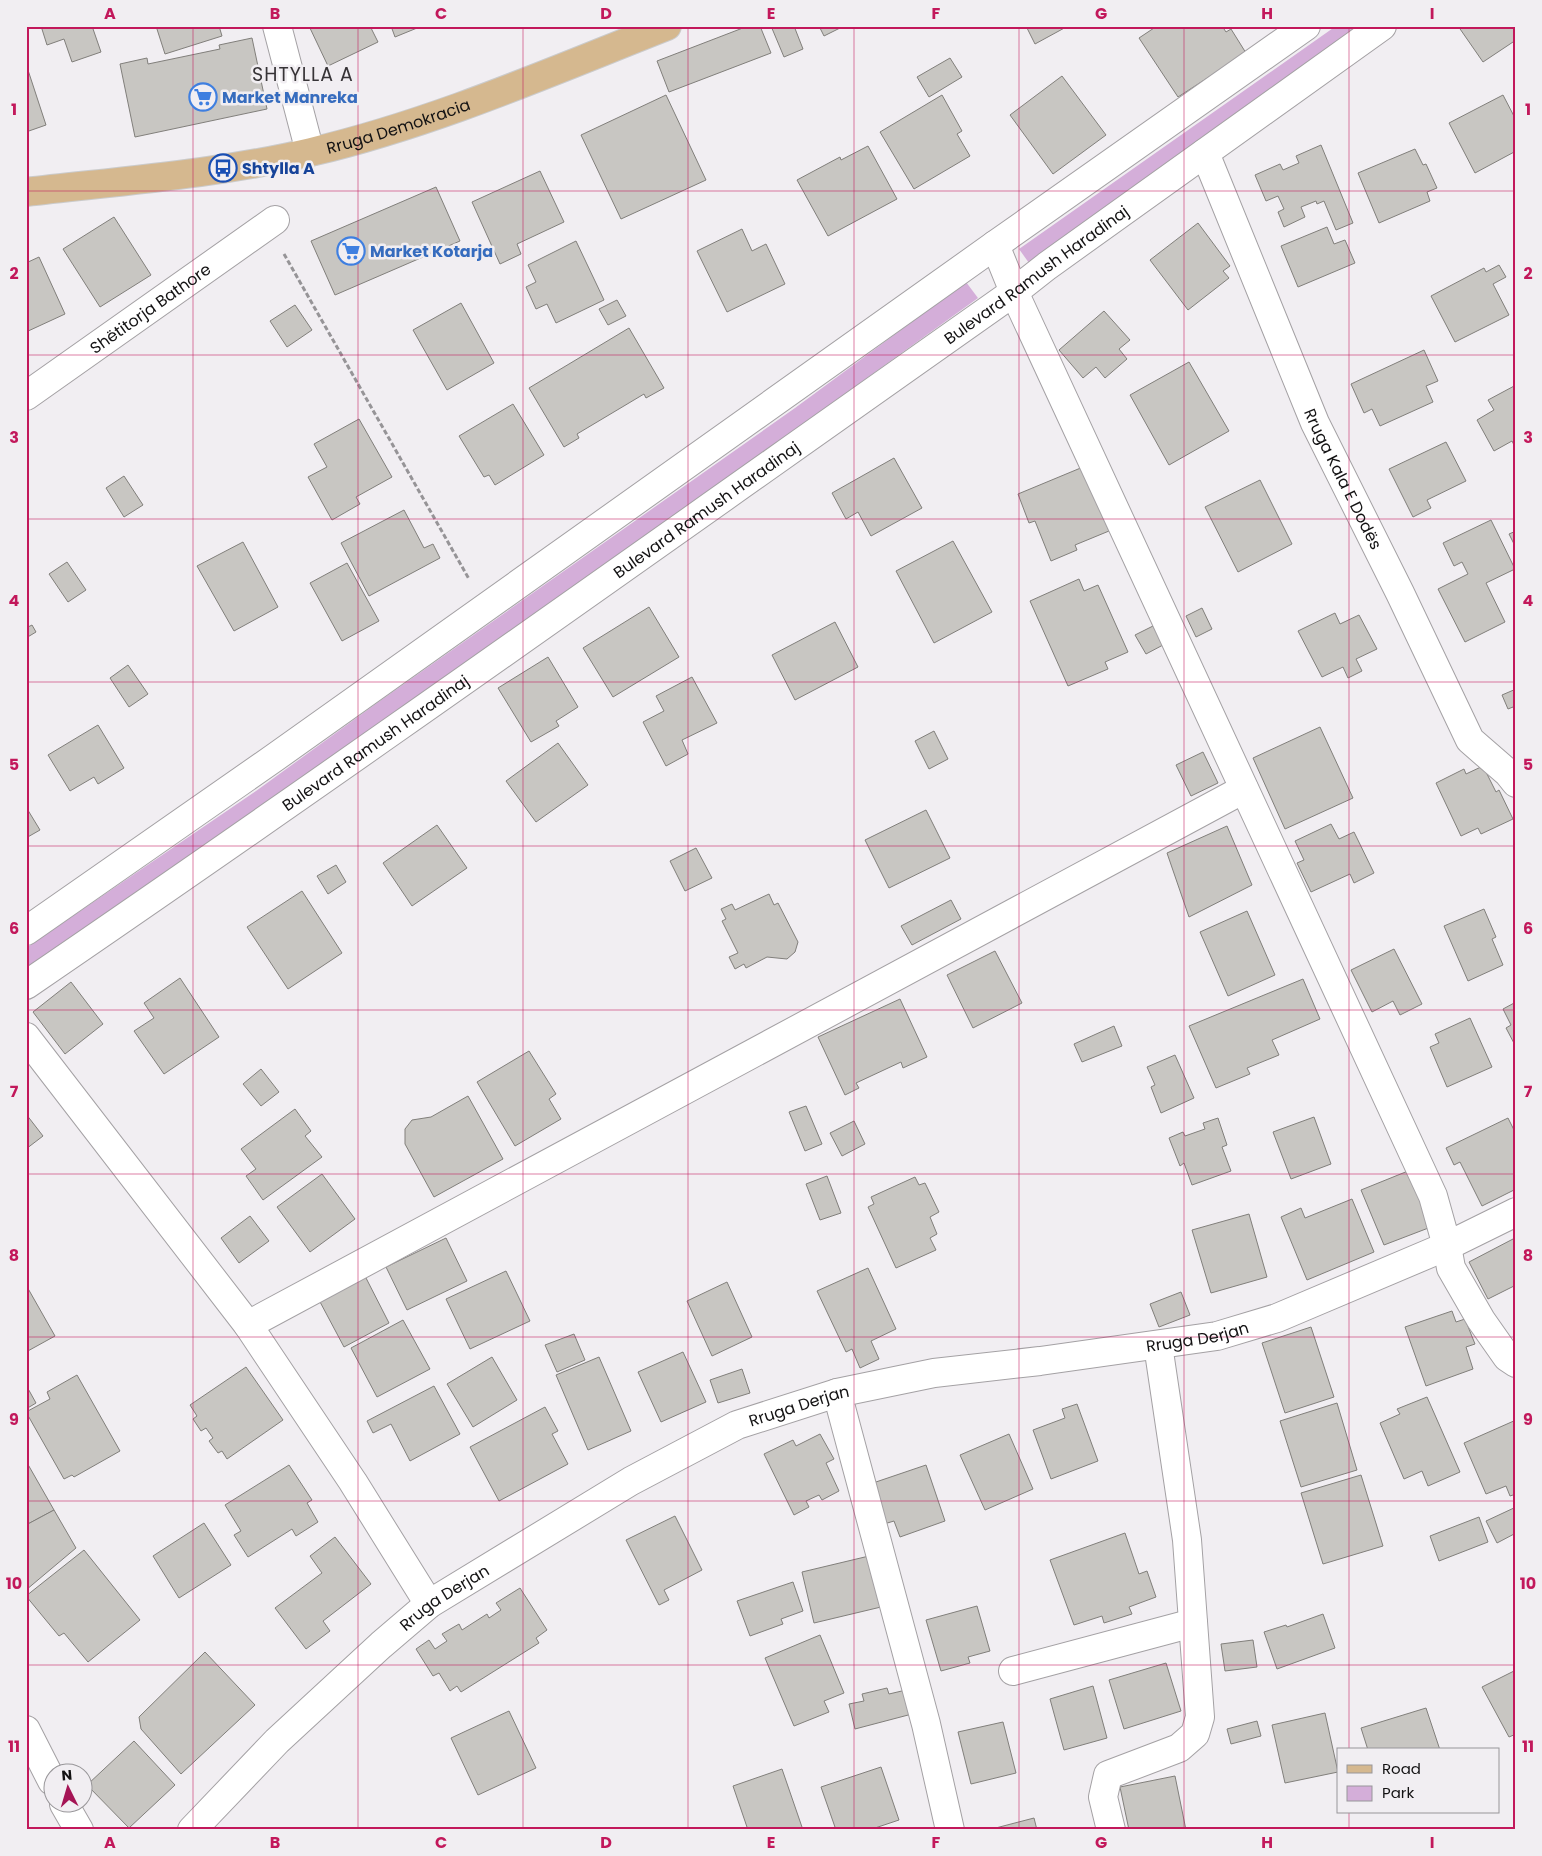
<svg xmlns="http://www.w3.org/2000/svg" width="1542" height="1856" font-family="Poppins,sans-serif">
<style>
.green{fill:#d4aed9}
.building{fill:#c8c6c2;stroke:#817f7b}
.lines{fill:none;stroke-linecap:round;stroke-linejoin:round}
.minor-casing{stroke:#a4a1a4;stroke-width:30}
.major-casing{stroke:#cbcbcb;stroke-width:30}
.path{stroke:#969497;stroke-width:3;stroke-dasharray:5 2.5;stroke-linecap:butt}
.minor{stroke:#fff;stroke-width:28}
.major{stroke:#d5b88f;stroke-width:28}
.grid{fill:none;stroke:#c2185b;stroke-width:1;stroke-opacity:0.55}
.labels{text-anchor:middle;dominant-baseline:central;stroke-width:5;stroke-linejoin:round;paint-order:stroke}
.shop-label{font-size:16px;font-weight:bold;fill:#366cbe;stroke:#f1eef2;text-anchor:start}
.street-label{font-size:16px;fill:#131213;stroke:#f1eef2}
.transit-label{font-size:16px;font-weight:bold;fill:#164399;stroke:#f1eef2;text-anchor:start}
.quarter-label{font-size:19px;letter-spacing:1px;fill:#373437;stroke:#f1eef2}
.neatline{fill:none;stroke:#c2185b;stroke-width:2}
.grid-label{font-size:16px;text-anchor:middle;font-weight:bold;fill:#c2185b}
</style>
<rect width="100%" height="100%" fill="#f1eef2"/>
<g class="green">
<path d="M1336,26H1365L1106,206L1029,263L1019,249Z"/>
<path d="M966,282L978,298L742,468L26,973V948L256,791L377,703L795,408Z"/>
</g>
<g class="building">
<path d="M41,26H92L101,52L72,62L64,39L47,45Z"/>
<path d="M156,26H219L222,36L165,54Z"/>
<path d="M309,26H370L378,42L328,66Z"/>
<path d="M391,26H422L395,37Z"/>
<path d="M748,26H760L771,53L669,92L657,61Z"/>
<path d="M771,26H794L803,49L784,57Z"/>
<path d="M819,26H844L824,36Z"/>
<path d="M1026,26H1068L1035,44Z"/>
<path d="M1157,26H1222L1226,32L1231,29L1246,53L1178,97L1139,38Z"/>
<path d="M1458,26H1516V40L1483,62Z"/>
<path d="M252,38L267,109L135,137L120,64L147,58L148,64L220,49L219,45Z"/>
<path d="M950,58L962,77L929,97L917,77Z"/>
<path d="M26,64L46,125L26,132Z"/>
<path d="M1062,76L1106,135L1053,174L1010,115Z"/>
<path d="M666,95L706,180L621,219L581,135Z"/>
<path d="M942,95L962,131L957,134L970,156L914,189L880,132Z"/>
<path d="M1503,95L1516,120V151L1475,173L1449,123Z"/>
<path d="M1321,145L1353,223L1336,230L1324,201L1317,204L1316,201L1301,207L1305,217L1284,227L1278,212L1284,209L1278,196L1266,201L1255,175L1280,164L1283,170L1299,163L1296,156Z"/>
<path d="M868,146L897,199L828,236L797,180L840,157L841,160Z"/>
<path d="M1415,149L1423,165L1426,164L1437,188L1427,192L1430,201L1379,223L1358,173Z"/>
<path d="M540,171L564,222L517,244L521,254L500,264L472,202Z"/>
<path d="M436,187L460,241L335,295L311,241Z"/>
<path d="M114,217L151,275L100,307L63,249Z"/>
<path d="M1198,223L1230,266L1223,271L1229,278L1188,310L1150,260Z"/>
<path d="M1327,227L1334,244L1345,240L1355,263L1298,287L1281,246Z"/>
<path d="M742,229L752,251L766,244L785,284L727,312L697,251Z"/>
<path d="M576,241L604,300L556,323L547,304L536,309L526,287L536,282L528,265Z"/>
<path d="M39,257L65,314L26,332V263Z"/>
<path d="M1499,265L1506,277L1493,284L1509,315L1455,342L1431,296L1484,268L1486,272Z"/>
<path d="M617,300L626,316L608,325L599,309Z"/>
<path d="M461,303L494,363L447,390L413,330Z"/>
<path d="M295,305L312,330L287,347L270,321Z"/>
<path d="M1104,311L1130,340L1119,349L1127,359L1105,378L1096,367L1083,378L1059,350Z"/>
<path d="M629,328L664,388L646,398L644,394L577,434L579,438L564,447L529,388Z"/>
<path d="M1424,350L1438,381L1426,386L1433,402L1380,426L1372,409L1364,413L1351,384Z"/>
<path d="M1189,362L1229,431L1169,465L1130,395Z"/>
<path d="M1516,385V449L1512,441L1494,451L1477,420L1494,410L1488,400Z"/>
<path d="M513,404L544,455L495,485L489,475L484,477L459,436Z"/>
<path d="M359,419L392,477L356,497L360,504L332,520L308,477L327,467L314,444Z"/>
<path d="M1446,442L1466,481L1427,500L1431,508L1413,517L1389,469Z"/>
<path d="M894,458L922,508L871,536L858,512L846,519L832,493Z"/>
<path d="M1083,467L1109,531L1075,545L1077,550L1051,561L1035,521L1029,523L1018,494Z"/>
<path d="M124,476L143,505L124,517L106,488Z"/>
<path d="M1260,480L1292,544L1238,572L1205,507Z"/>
<path d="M404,510L424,548L433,544L440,558L369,596L341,543Z"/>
<path d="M1491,520L1515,569L1486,583L1505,622L1465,642L1438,589L1468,574L1462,562L1454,566L1443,543Z"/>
<path d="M1516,531V548L1509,534Z"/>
<path d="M953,541L992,612L934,643L896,571Z"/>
<path d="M243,542L278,607L234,631L197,566Z"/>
<path d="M67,562L86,590L68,602L49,574Z"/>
<path d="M347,563L379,621L342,641L310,583Z"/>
<path d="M1079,579L1084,591L1098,585L1128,652L1105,662L1108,669L1068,686L1030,601Z"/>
<path d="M649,607L679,657L613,697L583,648Z"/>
<path d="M1202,608L1212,629L1196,637L1186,616Z"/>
<path d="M1335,613L1340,624L1359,615L1377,649L1356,659L1362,671L1348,678L1343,667L1322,677L1298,631Z"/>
<path d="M835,622L858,667L795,700L772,655Z"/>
<path d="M32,625L36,632L26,638V628Z"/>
<path d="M1153,626L1163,645L1146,654L1135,635Z"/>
<path d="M548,657L578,707L556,721L559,726L531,742L498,688Z"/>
<path d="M128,665L148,694L129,707L110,678Z"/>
<path d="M692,677L717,723L682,740L688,754L666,766L643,722L664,711L656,696Z"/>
<path d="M1516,689V712L1513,707L1508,709L1502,695Z"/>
<path d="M98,725L124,768L98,784L94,777L70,791L48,755Z"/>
<path d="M1320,727L1353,798L1285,829L1253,758Z"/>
<path d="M934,731L948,759L929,769L915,741Z"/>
<path d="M558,743L588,785L536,822L506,781Z"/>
<path d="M1203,752L1218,783L1191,796L1176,765Z"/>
<path d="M1483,766L1496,792L1499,790L1513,819L1481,834L1478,828L1461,836L1436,783L1464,769L1466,774Z"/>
<path d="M26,807L40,830L26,838Z"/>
<path d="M926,810L950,858L889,888L865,840Z"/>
<path d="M1331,824L1339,839L1354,832L1374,873L1354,883L1350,874L1311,892L1297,863L1304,860L1295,841Z"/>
<path d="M437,825L467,868L412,906L383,863Z"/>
<path d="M1227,826L1252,885L1189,917L1167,853Z"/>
<path d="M696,848L712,878L685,891L670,861Z"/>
<path d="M336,865L346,882L328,894L317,876Z"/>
<path d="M302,891L342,953L288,989L247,927Z"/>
<path d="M769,894L774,905L778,903L798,942L795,952L787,959L767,957L746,968L744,964L735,969L729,957L738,953L722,921L726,919L721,909L732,904L735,910Z"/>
<path d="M951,900L961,919L912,945L901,926Z"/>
<path d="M1484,909L1496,937L1492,939L1503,965L1468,981L1444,926Z"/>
<path d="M1247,911L1275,975L1228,996L1200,932Z"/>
<path d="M1394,949L1422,1004L1400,1015L1393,1001L1372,1012L1351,970Z"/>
<path d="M995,951L1022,1003L973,1028L947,975Z"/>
<path d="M180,978L219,1037L164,1074L134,1031L154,1018L144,1003Z"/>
<path d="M1303,979L1320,1019L1272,1040L1279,1055L1247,1068L1250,1074L1216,1088L1189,1026Z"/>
<path d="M71,982L103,1024L65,1054L33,1012Z"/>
<path d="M900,999L927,1057L903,1068L901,1062L856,1083L859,1088L845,1095L818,1037Z"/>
<path d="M1516,1002V1047L1506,1028L1511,1025L1503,1009Z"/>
<path d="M1470,1018L1492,1067L1447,1087L1430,1047L1439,1043L1435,1034Z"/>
<path d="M1114,1026L1122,1046L1082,1062L1074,1044Z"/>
<path d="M529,1051L556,1094L549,1099L561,1119L515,1146L477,1082Z"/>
<path d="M1175,1055L1194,1098L1161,1113L1151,1087L1155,1085L1147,1067Z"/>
<path d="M261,1069L279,1092L261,1106L243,1084Z"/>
<path d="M468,1096L503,1159L434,1197L405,1144V1129L412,1120L431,1117Z"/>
<path d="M806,1106L822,1144L805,1151L789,1112Z"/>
<path d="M295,1109L311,1131L305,1136L322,1157L263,1200L246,1176L256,1169L241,1149Z"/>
<path d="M26,1114L43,1136L26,1149Z"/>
<path d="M1314,1117L1331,1164L1291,1179L1273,1132Z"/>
<path d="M1218,1118L1227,1145L1222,1147L1231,1171L1192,1185L1184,1163L1180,1166L1169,1138L1183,1132L1185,1136L1205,1129L1203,1123Z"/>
<path d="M1508,1118L1516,1134V1189L1482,1206L1460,1162L1454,1165L1446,1148Z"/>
<path d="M854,1121L865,1144L842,1156L830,1133Z"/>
<path d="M1408,1171L1431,1227L1384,1245L1361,1190Z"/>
<path d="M322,1174L355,1219L310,1252L277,1207Z"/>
<path d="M827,1176L841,1213L820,1220L806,1184Z"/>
<path d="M915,1177L919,1185L925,1183L939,1212L930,1217L937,1234L930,1238L936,1250L896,1268L868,1207L874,1204L871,1197Z"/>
<path d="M1352,1199L1374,1252L1307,1280L1281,1217L1301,1208L1305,1218Z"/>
<path d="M1249,1214L1267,1277L1211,1293L1192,1230Z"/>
<path d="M250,1216L269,1241L239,1263L221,1238Z"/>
<path d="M446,1238L467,1281L407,1310L386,1267Z"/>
<path d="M1513,1239L1516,1244V1285L1488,1299L1469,1262Z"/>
<path d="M868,1268L896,1329L871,1341L879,1359L860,1368L852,1349L846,1352L817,1291Z"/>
<path d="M506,1271L530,1321L470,1349L446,1299Z"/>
<path d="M365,1276L389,1323L344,1347L319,1300Z"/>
<path d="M727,1282L752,1337L712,1356L687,1301Z"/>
<path d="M26,1285L55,1336L26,1352Z"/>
<path d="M1181,1292L1190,1315L1159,1327L1150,1304Z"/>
<path d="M1452,1311L1456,1322L1465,1319L1475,1344L1466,1347L1473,1369L1426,1386L1405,1327Z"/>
<path d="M403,1320L430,1369L377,1397L351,1348Z"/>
<path d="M1311,1327L1334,1397L1285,1413L1262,1343Z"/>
<path d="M574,1334L585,1360L557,1372L545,1345Z"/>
<path d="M683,1352L706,1402L661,1422L638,1372Z"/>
<path d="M492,1357L517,1400L473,1427L447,1384Z"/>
<path d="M599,1357L631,1431L588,1450L556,1375Z"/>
<path d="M246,1367L283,1420L227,1459L222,1451L218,1453L209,1441L213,1438L206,1428L201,1431L193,1419L197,1416L190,1405Z"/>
<path d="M742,1369L750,1393L718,1403L710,1380Z"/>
<path d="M77,1375L120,1451L74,1477L72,1475L64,1479L26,1412L50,1399L47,1392Z"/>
<path d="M26,1385L36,1403L26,1409Z"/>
<path d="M434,1386L460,1434L410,1461L391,1424L373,1433L367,1421Z"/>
<path d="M1427,1397L1460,1472L1428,1486L1422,1471L1404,1479L1380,1423L1400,1414L1397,1409Z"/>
<path d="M1337,1403L1357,1470L1301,1487L1280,1421Z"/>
<path d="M1077,1404L1098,1461L1051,1479L1033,1430L1065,1418L1062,1409Z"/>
<path d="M545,1407L558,1431L552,1434L568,1464L499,1501L470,1447Z"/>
<path d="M1516,1420V1494L1510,1496L1506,1486L1486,1494L1464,1443Z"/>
<path d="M820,1434L834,1459L826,1463L839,1491L822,1500L819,1495L806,1501L809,1507L794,1515L764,1454L793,1440L796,1446Z"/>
<path d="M1009,1434L1033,1489L985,1510L960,1455Z"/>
<path d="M26,1461L54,1510L26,1525Z"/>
<path d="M289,1465L312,1500L307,1503L318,1522L296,1536L292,1529L248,1557L234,1535L241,1531L225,1505Z"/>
<path d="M926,1465L945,1521L900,1537L894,1521L884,1524L870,1484Z"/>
<path d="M1361,1475L1383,1546L1323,1564L1301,1493Z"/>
<path d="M1516,1507V1533L1497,1543L1486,1521Z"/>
<path d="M54,1510L76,1548L26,1590V1525Z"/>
<path d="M675,1516L702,1570L664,1590L669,1600L659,1605L626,1540Z"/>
<path d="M1479,1517L1488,1542L1439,1561L1430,1536Z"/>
<path d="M204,1523L231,1565L179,1598L153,1556Z"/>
<path d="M1125,1533L1139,1574L1147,1571L1156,1597L1129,1607L1132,1614L1104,1623L1102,1616L1074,1625L1050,1560Z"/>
<path d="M335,1537L371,1584L323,1621L330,1631L306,1649L275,1608L322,1573L310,1556Z"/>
<path d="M84,1550L140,1620L88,1662L64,1633L59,1636L26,1596Z"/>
<path d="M869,1556L881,1607L814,1623L802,1572Z"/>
<path d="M793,1582L803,1611L781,1619L783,1624L750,1636L737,1601Z"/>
<path d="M520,1588L547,1630L536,1638L539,1643L461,1692L457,1686L450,1691L439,1673L433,1676L416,1649L429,1640L435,1649L447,1641L442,1634L459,1624L462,1630L487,1614L489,1618L501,1610L496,1603Z"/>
<path d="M977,1606L990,1651L968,1657L970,1663L941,1671L926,1620Z"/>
<path d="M1323,1614L1335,1648L1277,1669L1264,1632L1286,1625L1287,1627Z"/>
<path d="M820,1635L844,1693L824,1701L829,1712L794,1726L765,1658Z"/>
<path d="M1253,1640L1257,1667L1225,1671L1221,1644Z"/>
<path d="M205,1652L255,1705L181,1774L141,1729L139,1717Z"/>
<path d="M1166,1663L1181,1711L1124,1729L1109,1680Z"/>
<path d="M1516,1670V1734L1509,1737L1482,1687Z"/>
<path d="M1093,1686L1107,1738L1064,1750L1050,1699Z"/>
<path d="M887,1688L889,1694L906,1690L912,1714L855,1729L849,1704L864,1701L862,1694Z"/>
<path d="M1426,1708L1440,1750H1368L1361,1728Z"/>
<path d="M509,1711L536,1768L478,1795L451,1738Z"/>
<path d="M1325,1713L1338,1772L1285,1783L1272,1725Z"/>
<path d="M1257,1721L1261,1736L1231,1744L1227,1729Z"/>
<path d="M1003,1722L1016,1773L971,1784L958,1732Z"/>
<path d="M134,1741L175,1785L129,1828L87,1785Z"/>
<path d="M881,1767L899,1820L869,1830H836L821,1787Z"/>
<path d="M782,1769L803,1830H748L733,1786Z"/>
<path d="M1175,1776L1186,1830H1129L1120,1787Z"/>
<path d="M1034,1818L1037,1830H988Z"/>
</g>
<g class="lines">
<g class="minor-casing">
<g id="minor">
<path d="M277,26L310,152"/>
<path id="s1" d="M1205,153L1315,423L1400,593L1470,740L1508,773L1516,783"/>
<path d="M995,245L1014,292L1433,1196L1447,1246L1451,1268L1481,1320L1507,1357L1516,1363"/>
<path id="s2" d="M26,396L275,220"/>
<path d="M26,931L274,758L995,245L1306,26"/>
<path id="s3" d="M26,985C358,758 685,524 1014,292L1047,266L1382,26"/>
<path d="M26,1037L248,1325L353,1482L429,1604"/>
<path d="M248,1325L1244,789"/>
<path d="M837,1393L926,1724L950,1830"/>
<path d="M1013,1671L1193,1623"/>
<path d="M26,1730L52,1781"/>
<path d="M64,1804L79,1830"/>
<path id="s4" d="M192,1830L277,1741L381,1645L429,1604L631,1481L737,1425L837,1393L934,1373L1040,1361L1217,1336L1277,1318L1447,1246L1516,1212"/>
<path d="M1111,1830L1103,1797L1108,1775L1179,1748L1195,1734L1200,1717L1187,1540L1158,1345"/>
</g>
</g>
<g class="major-casing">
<g id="major">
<path id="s5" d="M26,192C121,181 218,174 311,152C434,123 550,72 667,26"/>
</g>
</g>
<path class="path" d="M284,254L469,579"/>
<use href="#minor" class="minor"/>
<use href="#major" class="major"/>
</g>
<path class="grid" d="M193,26V1830M358,26V1830M523,26V1830M688,26V1830M854,26V1830M1019,26V1830M1184,26V1830M1349,26V1750M26,191H1516M26,355H1516M26,519H1516M26,682H1516M26,846H1516M26,1010H1516M26,1174H1516M26,1337H1516M26,1501H1516M26,1665H1516M1349,1812V1830"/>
<defs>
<g id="supermarket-ring" transform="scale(1.4375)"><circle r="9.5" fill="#f1eef2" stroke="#3f7fe0" stroke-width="1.5"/><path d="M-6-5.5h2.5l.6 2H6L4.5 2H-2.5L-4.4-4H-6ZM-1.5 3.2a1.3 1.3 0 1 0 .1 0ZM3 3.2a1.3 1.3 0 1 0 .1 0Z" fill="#3f7fe0"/></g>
<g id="bus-ring" transform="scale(1.4375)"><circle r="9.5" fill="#f1eef2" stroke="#1a4fb4" stroke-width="1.5"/><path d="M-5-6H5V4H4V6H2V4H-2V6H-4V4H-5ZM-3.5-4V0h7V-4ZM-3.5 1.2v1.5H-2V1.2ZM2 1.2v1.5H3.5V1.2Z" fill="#1a4fb4"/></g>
</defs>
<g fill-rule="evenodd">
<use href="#supermarket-ring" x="203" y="97"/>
<use href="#bus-ring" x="223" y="168"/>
<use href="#supermarket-ring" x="351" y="251"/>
</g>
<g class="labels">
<g class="shop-label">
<text x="222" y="97">Market Manreka</text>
<text x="370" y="251">Market Kotarja</text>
</g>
<g class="street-label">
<text stroke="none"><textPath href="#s5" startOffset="379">Rruga Demokracia</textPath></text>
<text stroke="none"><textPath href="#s3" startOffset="1235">Bulevard Ramush Haradinaj</textPath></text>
<text stroke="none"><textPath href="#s2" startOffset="152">Shëtitorja Bathore</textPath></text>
<text stroke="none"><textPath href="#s1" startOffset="354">Rruga Kala E Dodës</textPath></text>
<text stroke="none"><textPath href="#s3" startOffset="830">Bulevard Ramush Haradinaj</textPath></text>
<text stroke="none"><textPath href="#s3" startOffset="425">Bulevard Ramush Haradinaj</textPath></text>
<text stroke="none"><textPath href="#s4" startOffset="1154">Rruga Derjan</textPath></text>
<text stroke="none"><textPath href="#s4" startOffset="749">Rruga Derjan</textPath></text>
<text stroke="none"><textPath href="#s4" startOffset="344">Rruga Derjan</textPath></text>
</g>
<g class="transit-label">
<text x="242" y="168">Shtylla A</text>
</g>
<g class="quarter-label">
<text x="303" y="74">SHTYLLA A</text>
</g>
</g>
<rect width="1542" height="1856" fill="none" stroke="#f1eef2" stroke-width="55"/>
<rect x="1337" y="1748" width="162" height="65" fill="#f1eef2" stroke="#989699"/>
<rect x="1347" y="1765" width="25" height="8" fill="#d5b88f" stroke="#989699"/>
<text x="1382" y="1774" font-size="15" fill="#131213">Road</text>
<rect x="1347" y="1786" width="25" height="15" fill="#d4aed9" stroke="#989699"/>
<text x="1382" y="1798" font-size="15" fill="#131213">Park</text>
<g transform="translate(68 1788) rotate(355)"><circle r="24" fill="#f1eef2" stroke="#989699"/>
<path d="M0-4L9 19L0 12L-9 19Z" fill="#a51455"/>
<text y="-8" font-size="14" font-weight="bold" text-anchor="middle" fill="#131213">N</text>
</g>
<rect x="28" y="28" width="1486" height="1800" class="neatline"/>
<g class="grid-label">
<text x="110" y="19">A</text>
<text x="275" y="19">B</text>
<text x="441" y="19">C</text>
<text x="606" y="19">D</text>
<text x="771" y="19">E</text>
<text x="936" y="19">F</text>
<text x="1101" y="19">G</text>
<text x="1267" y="19">H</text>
<text x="1432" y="19">I</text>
<text x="14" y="115">1</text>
<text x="1528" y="115">1</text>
<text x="14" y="279">2</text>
<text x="1528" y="279">2</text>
<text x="14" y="443">3</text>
<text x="1528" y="443">3</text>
<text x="14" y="606">4</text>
<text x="1528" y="606">4</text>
<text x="14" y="770">5</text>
<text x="1528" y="770">5</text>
<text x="14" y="934">6</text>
<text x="1528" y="934">6</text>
<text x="14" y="1097">7</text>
<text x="1528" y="1097">7</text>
<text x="14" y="1261">8</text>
<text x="1528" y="1261">8</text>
<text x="14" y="1425">9</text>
<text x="1528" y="1425">9</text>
<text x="14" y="1589">10</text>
<text x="1528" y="1589">10</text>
<text x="14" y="1752">11</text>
<text x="1528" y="1752">11</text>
<text x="110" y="1848">A</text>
<text x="275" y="1848">B</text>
<text x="441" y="1848">C</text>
<text x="606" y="1848">D</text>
<text x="771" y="1848">E</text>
<text x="936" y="1848">F</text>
<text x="1101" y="1848">G</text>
<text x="1267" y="1848">H</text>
<text x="1432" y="1848">I</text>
</g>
</svg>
